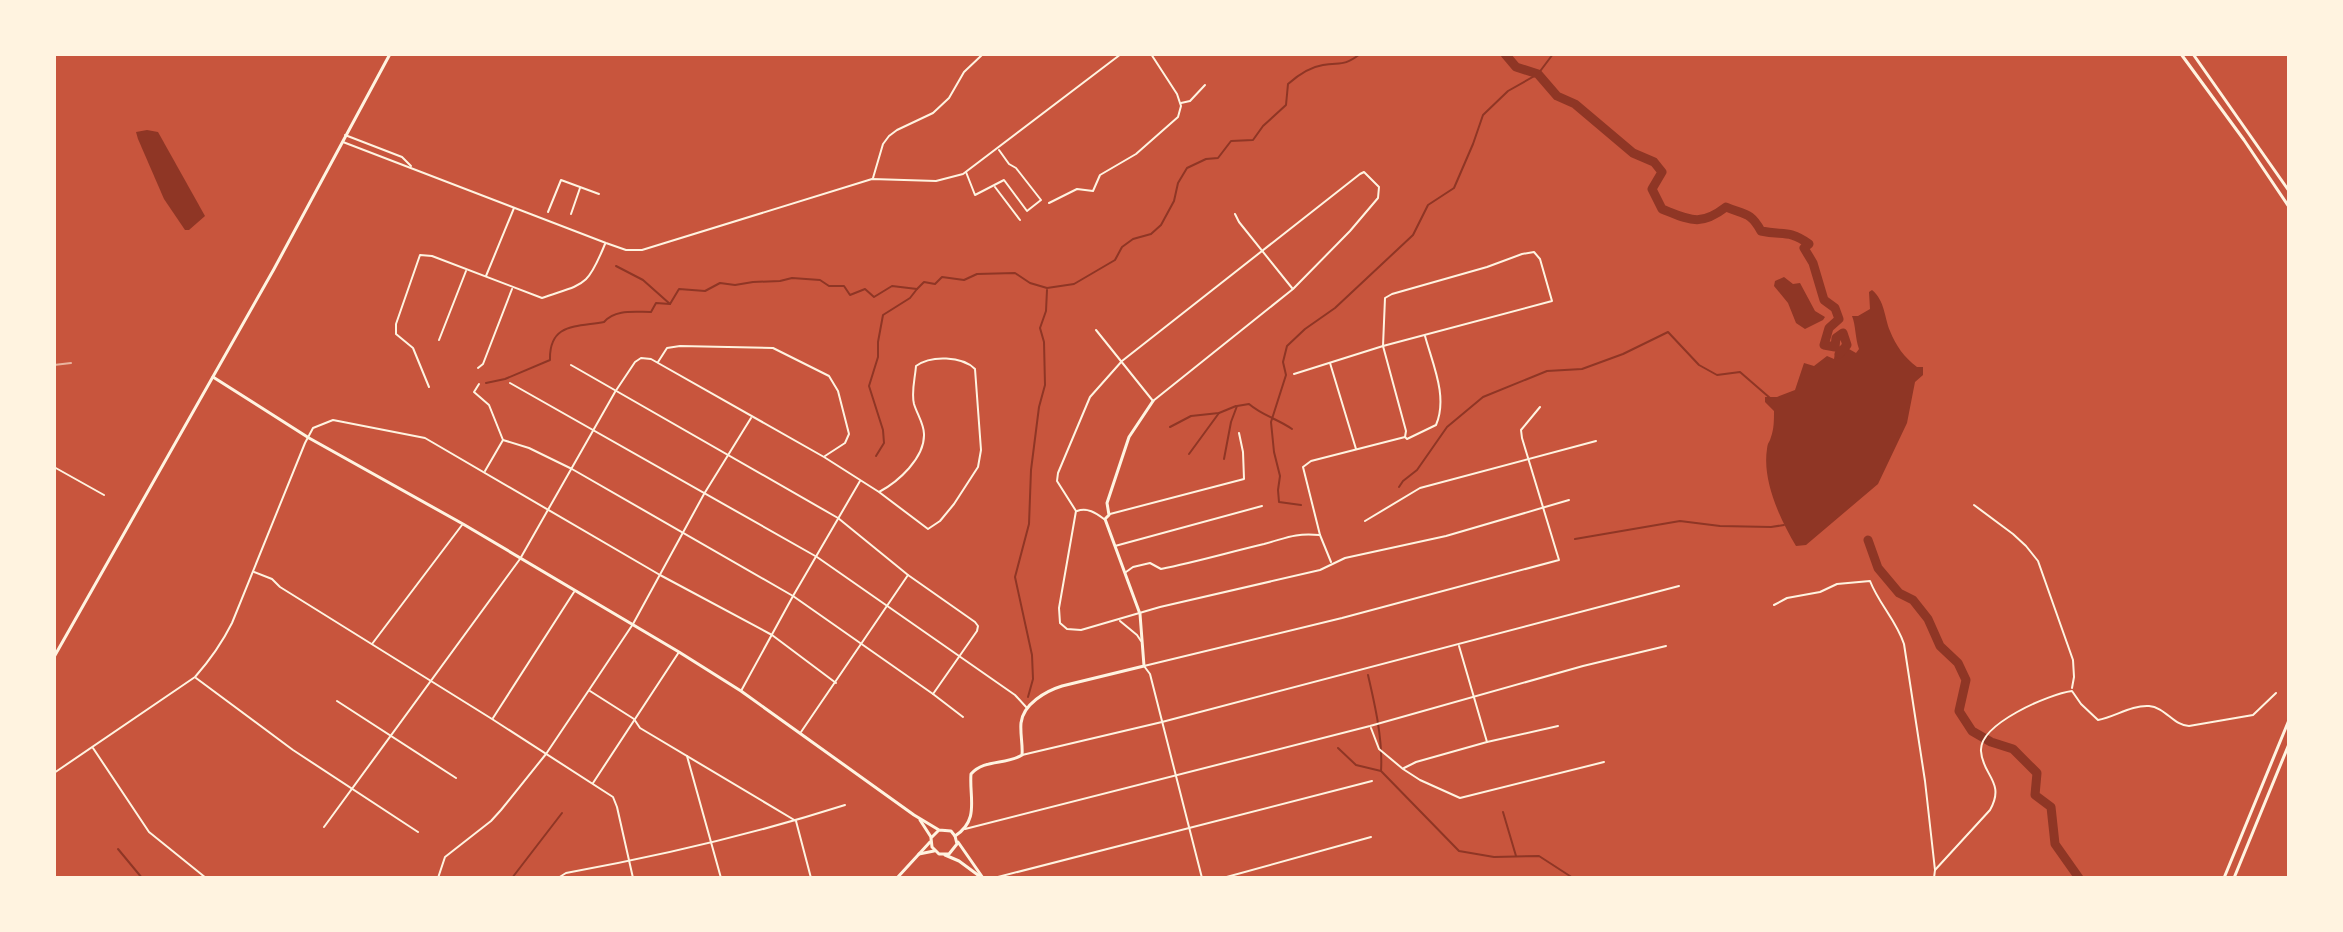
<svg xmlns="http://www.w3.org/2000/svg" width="2343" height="932" font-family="Manrope,sans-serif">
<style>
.water{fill:#8f3625}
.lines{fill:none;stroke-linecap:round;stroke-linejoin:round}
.stream{stroke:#8f3625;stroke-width:2}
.river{stroke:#8f3625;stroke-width:9}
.minor{stroke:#fff3e0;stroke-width:2}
.tertiary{stroke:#fff3e0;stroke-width:3}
.secondary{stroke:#fff3e0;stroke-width:3}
.primary{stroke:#fff3e0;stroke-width:3}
.rail{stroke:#e9b49f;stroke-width:2}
</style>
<rect width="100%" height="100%" fill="#c8553d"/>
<g class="water">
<path d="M147,130L158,132L205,216L189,230H185L164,199L138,139L136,132Z"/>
<path d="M1784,277L1793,284L1800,283L1815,311L1825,317L1823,320L1805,329L1796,323L1788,303L1774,286L1775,281Z"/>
<path d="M1872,290C1885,301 1884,316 1890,331C1896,346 1904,357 1917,367H1923V375L1915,382L1907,423L1878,484L1806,545L1796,546C1780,519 1762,481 1767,449C1768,441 1769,444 1771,437C1774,429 1774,420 1774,411L1765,402V397H1777L1795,390L1804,363L1814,366L1827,356L1834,359L1835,353L1842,345L1856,353L1859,349C1855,338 1856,326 1852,316H1858L1870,309L1869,292Z"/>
</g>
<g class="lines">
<g class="stream">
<path d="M616,266L643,280L670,304"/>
<path d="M486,383L505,379L550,360C549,323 576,327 604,322C615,309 634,312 651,312L656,303L670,304L679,289L705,291L720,283L735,285L753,282L780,281L792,278L820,280L829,286H844L850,295L865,289L874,297L892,286L917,289L924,282L935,284L942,277L964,280L977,274L1015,273L1030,283L1047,288L1074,284L1115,260L1122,247L1133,239L1151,234L1161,225L1174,201L1178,183L1187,168L1206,159L1218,158L1231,141L1253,140L1263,126L1286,105L1288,84C1297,76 1310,67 1323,65C1341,62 1343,67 1360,54"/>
<path d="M1170,427L1191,416L1219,413L1236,406"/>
<path d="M1189,454L1219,413"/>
<path d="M876,456L884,443L883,430L869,386L878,357V342L883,315L910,298L917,289"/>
<path d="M1224,459L1231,422L1237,406L1249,404C1263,416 1278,419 1292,429"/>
<path d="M1399,487L1403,481L1417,470L1447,427L1483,397L1547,371L1582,369L1623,354L1668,332L1699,365L1717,375L1740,372L1770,398"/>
<path d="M1301,505L1279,502L1278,490L1280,476L1274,452L1271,422L1286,375L1283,362L1287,346L1305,329L1335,308L1413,235L1428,205L1454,188L1473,144L1483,115L1508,91L1538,74L1553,54"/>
<path d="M1575,539L1680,521L1720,526L1771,527L1784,525"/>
<path d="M1368,675C1375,705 1383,740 1381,771"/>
<path d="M1028,697L1033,679L1032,655L1015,577L1029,524L1031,470L1039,407L1045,385L1044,342L1040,328L1046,311L1047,290"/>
<path d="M1338,748L1356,765L1381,771L1459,851L1494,857L1539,856L1573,878"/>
<path d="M1503,812L1516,856"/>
<path d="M118,849L142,878"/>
<path d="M512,878L562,813"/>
</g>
<g class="river">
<path d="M1505,54L1516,67L1538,74L1557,96L1575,104L1633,153L1654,162L1662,172L1652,189L1662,209C1690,220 1700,227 1726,207C1744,215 1750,211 1761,231C1783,236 1788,229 1809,244L1804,248L1813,263L1824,300L1835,308L1839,319L1829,328L1824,345L1835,347L1836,338L1843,333L1847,345L1839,354"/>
<path d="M1868,540L1878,568L1899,593L1913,600L1928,619L1940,646L1958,663L1966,680L1959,711L1972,731L1991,742L2013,749L2037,773L2035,795L2051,807L2055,844L2079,878"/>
</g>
<g class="minor">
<path d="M1181,103L1190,101L1205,85"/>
<path d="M345,135L402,157L411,166"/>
<path d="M343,142L606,243L626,250H642L872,179L936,181L963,174L1121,54"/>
<path d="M966,172L975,195L1004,180L1027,211L1041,200L1016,168L1009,164L999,150"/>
<path d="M873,178L883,144L889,136L897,130L933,113L949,98L964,72L983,54"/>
<path d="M995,187L1020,220"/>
<path d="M1049,203L1077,189L1093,191L1100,175L1136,154L1178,117L1181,106L1177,94L1151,54"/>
<path d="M548,212L561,180L599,194"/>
<path d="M571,214L580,188"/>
<path d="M1235,214L1239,222L1292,288"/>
<path d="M486,276L514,208"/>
<path d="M1096,330L1153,401L1293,289L1350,231L1378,198L1379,187L1364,172L1360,174L1122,361L1090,397L1058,473L1057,481L1076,511L1059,608L1060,623L1067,629L1081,630L1160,607L1320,570L1345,558L1446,536L1569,500"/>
<path d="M439,340L466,271"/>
<path d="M658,362L667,348L680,346L773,348L829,376L838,391L849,434L845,443L825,456"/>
<path d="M1330,363L1356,449"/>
<path d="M571,365L838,518L908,575L975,622L978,626L977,631L933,694"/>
<path d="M478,368L483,364L512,289"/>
<path d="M1294,374L1383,346L1552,301L1540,259L1534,252L1522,254L1487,267L1392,294L1385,298L1383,346L1406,431L1405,437"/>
<path d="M510,383L817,557L1015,695L1027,708"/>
<path d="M479,384L474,392L489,405L503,440L485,471"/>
<path d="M429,387L413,348L396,334V324L420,255L432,256L542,298C585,283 587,288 605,244"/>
<path d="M503,440L529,448L572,469L793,596L933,694L963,717"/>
<path d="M54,467L104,495"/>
<path d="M1974,505L2013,534L2026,546L2038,561L2073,660L2074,677L2072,688"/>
<path d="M1077,511C1087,507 1096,513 1104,519"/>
<path d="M1110,514L1244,479L1243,452L1239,433"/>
<path d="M1365,521L1420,488L1596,441"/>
<path d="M1115,546L1262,506"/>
<path d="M1331,562L1320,535L1303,467L1311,461L1405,437L1407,439L1436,425C1448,397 1433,365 1425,336"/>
<path d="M254,572L272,579L280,587L492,719L613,797L617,807L633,878"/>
<path d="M1126,572L1133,567L1150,563L1161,569C1196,562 1230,552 1264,544C1287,538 1293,533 1319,535"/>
<path d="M1774,605L1787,598L1820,592L1837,584L1870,581C1879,604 1896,620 1904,644L1925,781L1935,870L1934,878"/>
<path d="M1120,621L1137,635L1141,641"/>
<path d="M372,644L462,525"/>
<path d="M1459,646L1487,742"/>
<path d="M196,678L293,750L418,832"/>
<path d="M590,691L634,719L640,728L796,821L811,878"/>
<path d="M741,691L793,596L860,481"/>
<path d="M337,701L456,778"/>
<path d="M493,718L574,592"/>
<path d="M1371,728L1379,749L1403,769L1420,780L1460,798L1604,762"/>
<path d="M801,732L908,575"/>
<path d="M93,748L149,832L206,878"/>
<path d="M1022,755L1162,722L1679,586"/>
<path d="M687,756L721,878"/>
<path d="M1404,768L1416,762L1487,742L1558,726"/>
<path d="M54,773L195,677C210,660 222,643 232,623L305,443L313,428L333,420L425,438L660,575L772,635L836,683"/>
<path d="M593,783L679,652"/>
<path d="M324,827L520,559L615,392L635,362L641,358L651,359L824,457L879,492L928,529L940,521L954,504L978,467L981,450L975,369C962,356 931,355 916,366C915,379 911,392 914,404C917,414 924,424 924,434C925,458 898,482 879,492"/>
<path d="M965,829L1370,726L1583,666L1666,646"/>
<path d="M1935,870L1990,810C2006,782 1982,775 1981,751C1979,724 2049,694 2072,691L2081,704L2098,720C2115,717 2131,705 2149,706C2165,707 2174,726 2189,726L2253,715L2276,693"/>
<path d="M438,878L445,857L491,821L501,810L546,754L589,690L633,624L704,494L751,418"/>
<path d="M558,878L566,873C660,856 754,834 845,805"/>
<path d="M994,878L1372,781"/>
<path d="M1202,878L1150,674L1144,666L1342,618L1559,560L1522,438L1521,430L1540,407"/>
<path d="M1223,878L1371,837"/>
</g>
<g class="tertiary">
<path d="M955,836C980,820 969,798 971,774C984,759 1006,765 1022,755C1023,745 1020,734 1021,723C1023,704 1046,691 1062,686L1144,666L1140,614L1105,519L1109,515L1107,503L1129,437L1153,401"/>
<path d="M958,842L983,878"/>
<path d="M945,855L959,861L982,878"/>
</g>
<g class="secondary">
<path d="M213,377L309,438L463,524L679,652L741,691L914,815L939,830L951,831L955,836L957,844L949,854H939L932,847L931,838L939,830"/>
<path d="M920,820L931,837"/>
<path d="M919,854L934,851"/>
<path d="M897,878L930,842"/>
</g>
<g class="primary">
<path d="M2181,54L2244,140L2289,207"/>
<path d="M2193,54L2289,191"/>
<path d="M54,657L274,269L390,54"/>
<path d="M2224,878L2289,720"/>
<path d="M2234,878L2289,744"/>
</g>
<path class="rail" d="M54,365L71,363"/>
</g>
<rect width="2343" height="932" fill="none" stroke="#fff3e0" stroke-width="112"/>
</svg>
